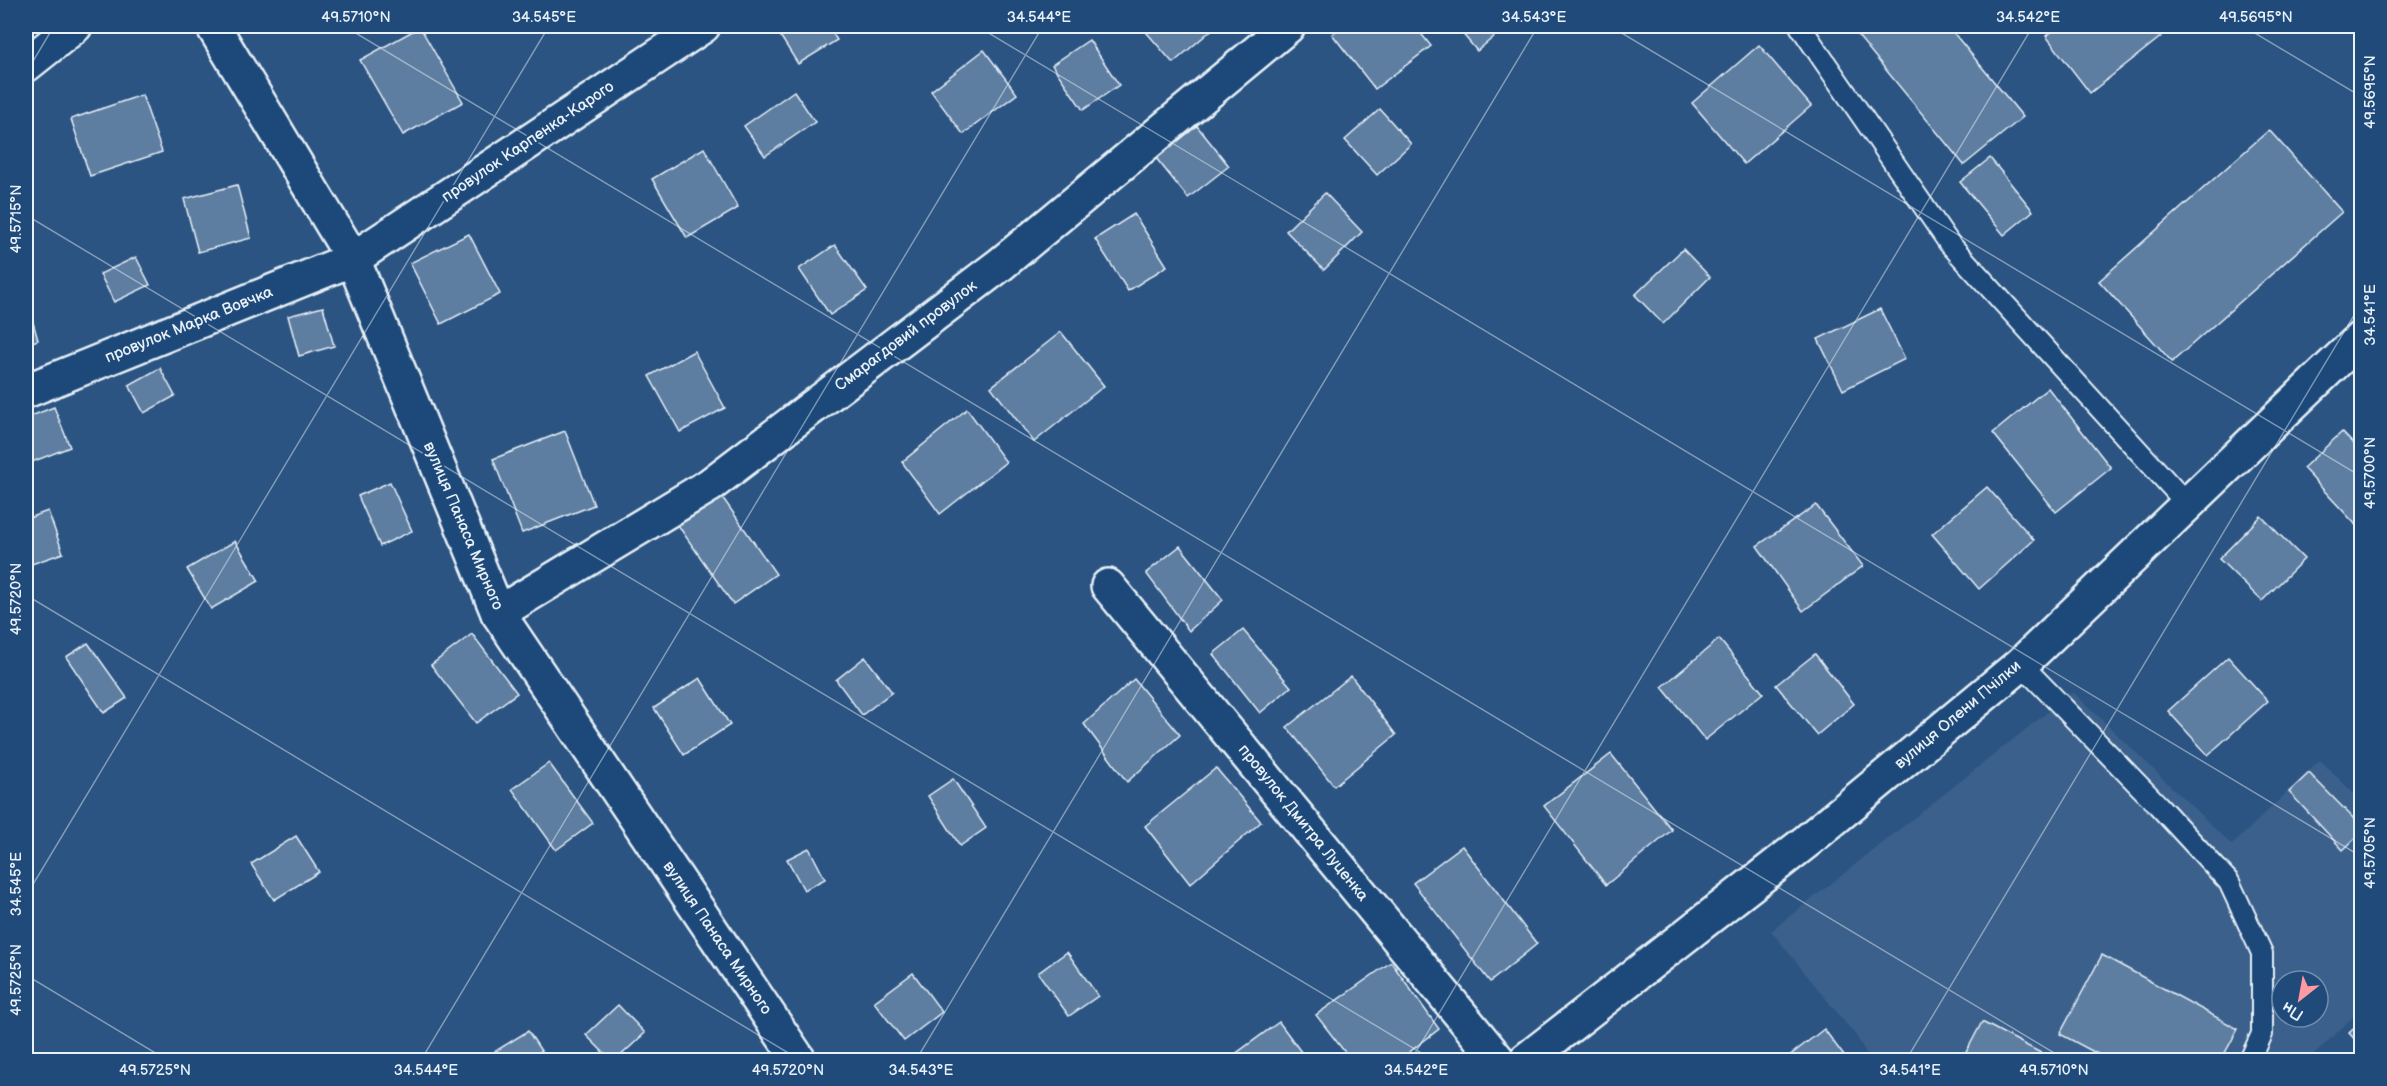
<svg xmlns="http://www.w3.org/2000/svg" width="2387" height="1086" font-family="'Balsamiq Sans',sans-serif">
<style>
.built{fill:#3a608b;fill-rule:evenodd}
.building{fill:#5d7da1;stroke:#e8f1f8;stroke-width:1.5}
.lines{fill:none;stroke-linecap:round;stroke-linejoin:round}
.lane-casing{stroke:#e8f1f8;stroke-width:24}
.street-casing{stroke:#e8f1f8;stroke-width:38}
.lane{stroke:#1f4a7a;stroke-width:20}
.street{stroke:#1f4a7a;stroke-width:33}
.ticks{fill:none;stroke:#e8f1f8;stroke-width:1.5;stroke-opacity:0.45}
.labels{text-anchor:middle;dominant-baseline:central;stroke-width:4.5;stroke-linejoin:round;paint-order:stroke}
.street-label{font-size:16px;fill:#e8f1f8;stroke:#1f4a7a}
.neatline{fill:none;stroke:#e8f1f8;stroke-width:2}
.ticks-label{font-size:15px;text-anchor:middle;fill:#e8f1f8}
</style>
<rect width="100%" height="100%" fill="#2b5482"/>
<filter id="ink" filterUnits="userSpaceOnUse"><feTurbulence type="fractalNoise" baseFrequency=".0167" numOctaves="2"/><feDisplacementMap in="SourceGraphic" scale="12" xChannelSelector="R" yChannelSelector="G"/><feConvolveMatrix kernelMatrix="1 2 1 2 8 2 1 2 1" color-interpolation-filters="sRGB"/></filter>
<g filter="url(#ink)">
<path class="built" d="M2073,692L2232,845L2320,760L2361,801V1009L2309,1060H1870L1856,1036L1771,931ZM2282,981H2318V1017H2282Z"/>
<g class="building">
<path d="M774,26H828L837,40L798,64Z"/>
<path d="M1141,26H1216L1173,63Z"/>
<path d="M1342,26H1415L1431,46L1375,89L1332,34Z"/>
<path d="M1456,26H1507L1477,51Z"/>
<path d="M1861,26H1948L2023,117L1964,165L1854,31Z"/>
<path d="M2060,26H2170L2172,28L2090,93L2046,36Z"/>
<path d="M420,27L463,102L403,135L360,60Z"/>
<path d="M1089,40L1119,85L1083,110L1052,65Z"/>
<path d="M1759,45L1811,106L1744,164L1692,103Z"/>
<path d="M984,50L1017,94L963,134L931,91Z"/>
<path d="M794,91L815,122L765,156L744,126Z"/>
<path d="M142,95L162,152L90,176L71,119Z"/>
<path d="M1380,109L1411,144L1377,175L1345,140Z"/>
<path d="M1197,126L1229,166L1188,198L1156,158Z"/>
<path d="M2269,130L2342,212L2172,362L2099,281Z"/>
<path d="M704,148L738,208L687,238L652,179Z"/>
<path d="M1990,158L2033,211L2004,235L1960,182Z"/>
<path d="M237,185L251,238L198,252L184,199Z"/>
<path d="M1325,193L1362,232L1324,270L1286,231Z"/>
<path d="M1134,214L1167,266L1128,291L1095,239Z"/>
<path d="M469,234L500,294L441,324L410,263Z"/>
<path d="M835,245L867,290L830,315L799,269Z"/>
<path d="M1683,249L1710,277L1663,324L1635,295Z"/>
<path d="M136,257L150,285L114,302L100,274Z"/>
<path d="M26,298L38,340L26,344Z"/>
<path d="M323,307L334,346L299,356L288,316Z"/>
<path d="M1880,309L1905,359L1843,390L1818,339Z"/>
<path d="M1061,332L1104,386L1034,442L991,387Z"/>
<path d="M694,351L725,408L680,432L649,376Z"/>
<path d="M160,368L175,396L144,413L129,385Z"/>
<path d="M2048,388L2111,468L2056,512L1993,433Z"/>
<path d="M54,407L70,447L27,464L26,418Z"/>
<path d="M967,409L1006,462L940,514L902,462Z"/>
<path d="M565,431L594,505L522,533L493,459Z"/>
<path d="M2342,432L2362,453V521L2357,526L2303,468Z"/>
<path d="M390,482L412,531L380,546L358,496Z"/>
<path d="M1987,487L2034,540L1979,589L1932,534Z"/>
<path d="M720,494L776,574L733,604L677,524Z"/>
<path d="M1816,505L1863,566L1803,611L1757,546Z"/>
<path d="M48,511L63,553L26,566V519Z"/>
<path d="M2261,516L2304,559L2262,601L2219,559Z"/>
<path d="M235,541L259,581L211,609L187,569Z"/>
<path d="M1180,546L1223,600L1189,631L1146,573Z"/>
<path d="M1243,630L1291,687L1260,713L1213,654Z"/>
<path d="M472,634L517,693L476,723L431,665Z"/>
<path d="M1719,639L1763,693L1705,740L1662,687Z"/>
<path d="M88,643L127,698L104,713L66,657Z"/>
<path d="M1815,654L1854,704L1817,735L1776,685Z"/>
<path d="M865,657L892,692L862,715L836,680Z"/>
<path d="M2228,657L2268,701L2208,755L2168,711Z"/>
<path d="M1351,676L1396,735L1334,786L1287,727Z"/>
<path d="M700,678L730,725L684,755L654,708Z"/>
<path d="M1134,679L1180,735L1127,782L1084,724Z"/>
<path d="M1611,754L1672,830L1606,885L1544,806Z"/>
<path d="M549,763L593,823L556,850L512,789Z"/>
<path d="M1216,768L1261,822L1190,884L1145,826Z"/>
<path d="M2309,773L2362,827V832L2343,850L2289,792Z"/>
<path d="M953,779L986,828L960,846L928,796Z"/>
<path d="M296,836L319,872L274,900L251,864Z"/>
<path d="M1462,846L1537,944L1490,982L1413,883Z"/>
<path d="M809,848L825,879L804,890L787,859Z"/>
<path d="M1067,952L1098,996L1069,1016L1038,973Z"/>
<path d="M2102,955L2238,1029L2221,1060H2109L2060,1034Z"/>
<path d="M1391,962L1439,1029L1399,1060H1351L1316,1015Z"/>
<path d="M913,973L942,1012L904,1041L874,1002Z"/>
<path d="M618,1005L645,1033L616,1060H611L586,1035Z"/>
<path d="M2362,1021V1047L2349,1033Z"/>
<path d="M1279,1022L1307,1060H1227Z"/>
<path d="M1982,1022L2054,1060H1962Z"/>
<path d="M1824,1029L1847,1060H1784Z"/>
<path d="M528,1031L547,1060H481Z"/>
<path d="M396,1054L401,1060H388Z"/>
</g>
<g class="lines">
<g class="lane-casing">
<g id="lane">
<path d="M1800,26L1949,243L2187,504"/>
<path d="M2021,664L2158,805L2229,882L2262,953V1034L2250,1060"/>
</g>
</g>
<g class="street-casing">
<g id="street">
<path d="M213,26L353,259L498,613L799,1060"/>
<path d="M26,65L75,26"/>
<path d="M26,391L353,259L703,26"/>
<path d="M1108,586L1498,1060"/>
<path d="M498,613L710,485L1001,264L1288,26"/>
<path d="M1526,1060L1807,841L2021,664L2362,337"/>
</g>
</g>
<use href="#lane" class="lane"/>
<use href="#street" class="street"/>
</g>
</g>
<path class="ticks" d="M344,26L2066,1060M977,26L2362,857M1610,26L2362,477M2243,26L2362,97M26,73L54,26M26,215L1433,1060M26,595L800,1060M26,896L549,26M26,975L167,1060M421,1060L1043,26M916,1060L1538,26M1411,1060L2033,26M1906,1060L2362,302"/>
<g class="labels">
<g class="street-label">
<text transform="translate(528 142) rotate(-34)">провулок Карпенка-Карого</text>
<text transform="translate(189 325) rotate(-22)">провулок Марка Вовчка</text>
<text transform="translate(906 336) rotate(-37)">Смарагдовий провулок</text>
<text transform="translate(463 526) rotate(67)">вулиця Панаса Мирного</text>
<text transform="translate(1958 715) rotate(-40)">вулиця Олени Пчілки</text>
<text transform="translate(1303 823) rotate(51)">провулок Дмитра Луценка</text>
<text transform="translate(717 938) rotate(56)">вулиця Панаса Мирного</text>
</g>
</g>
<rect width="2387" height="1086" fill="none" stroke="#1f4a7a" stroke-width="66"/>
<g transform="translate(2300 999) rotate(211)"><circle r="28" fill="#1f4a7a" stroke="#6f8dac" stroke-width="1.5"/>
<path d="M0-4.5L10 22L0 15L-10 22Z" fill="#ff9aa2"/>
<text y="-9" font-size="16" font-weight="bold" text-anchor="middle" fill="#e8f1f8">Пн</text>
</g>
<rect x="33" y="33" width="2321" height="1020" class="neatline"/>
<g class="ticks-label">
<text x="356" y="22">49.5710°N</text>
<text x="544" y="22">34.545°E</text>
<text x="1039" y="22">34.544°E</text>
<text x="1534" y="22">34.543°E</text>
<text x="2028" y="22">34.542°E</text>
<text x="2256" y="22">49.5695°N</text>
<text transform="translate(2370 92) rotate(-90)" y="5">49.5695°N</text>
<text transform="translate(16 219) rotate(-90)" y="5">49.5715°N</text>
<text transform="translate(2370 315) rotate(-90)" y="5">34.541°E</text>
<text transform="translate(2370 473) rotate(-90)" y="5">49.5700°N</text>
<text transform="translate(16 599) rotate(-90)" y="5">49.5720°N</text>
<text transform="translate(2370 853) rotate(-90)" y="5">49.5705°N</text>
<text transform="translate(16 884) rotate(-90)" y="5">34.545°E</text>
<text transform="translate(16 980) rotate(-90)" y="5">49.5725°N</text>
<text x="155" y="1075">49.5725°N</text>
<text x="426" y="1075">34.544°E</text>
<text x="788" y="1075">49.5720°N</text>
<text x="921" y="1075">34.543°E</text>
<text x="1416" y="1075">34.542°E</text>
<text x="1910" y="1075">34.541°E</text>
<text x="2054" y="1075">49.5710°N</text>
</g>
</svg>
